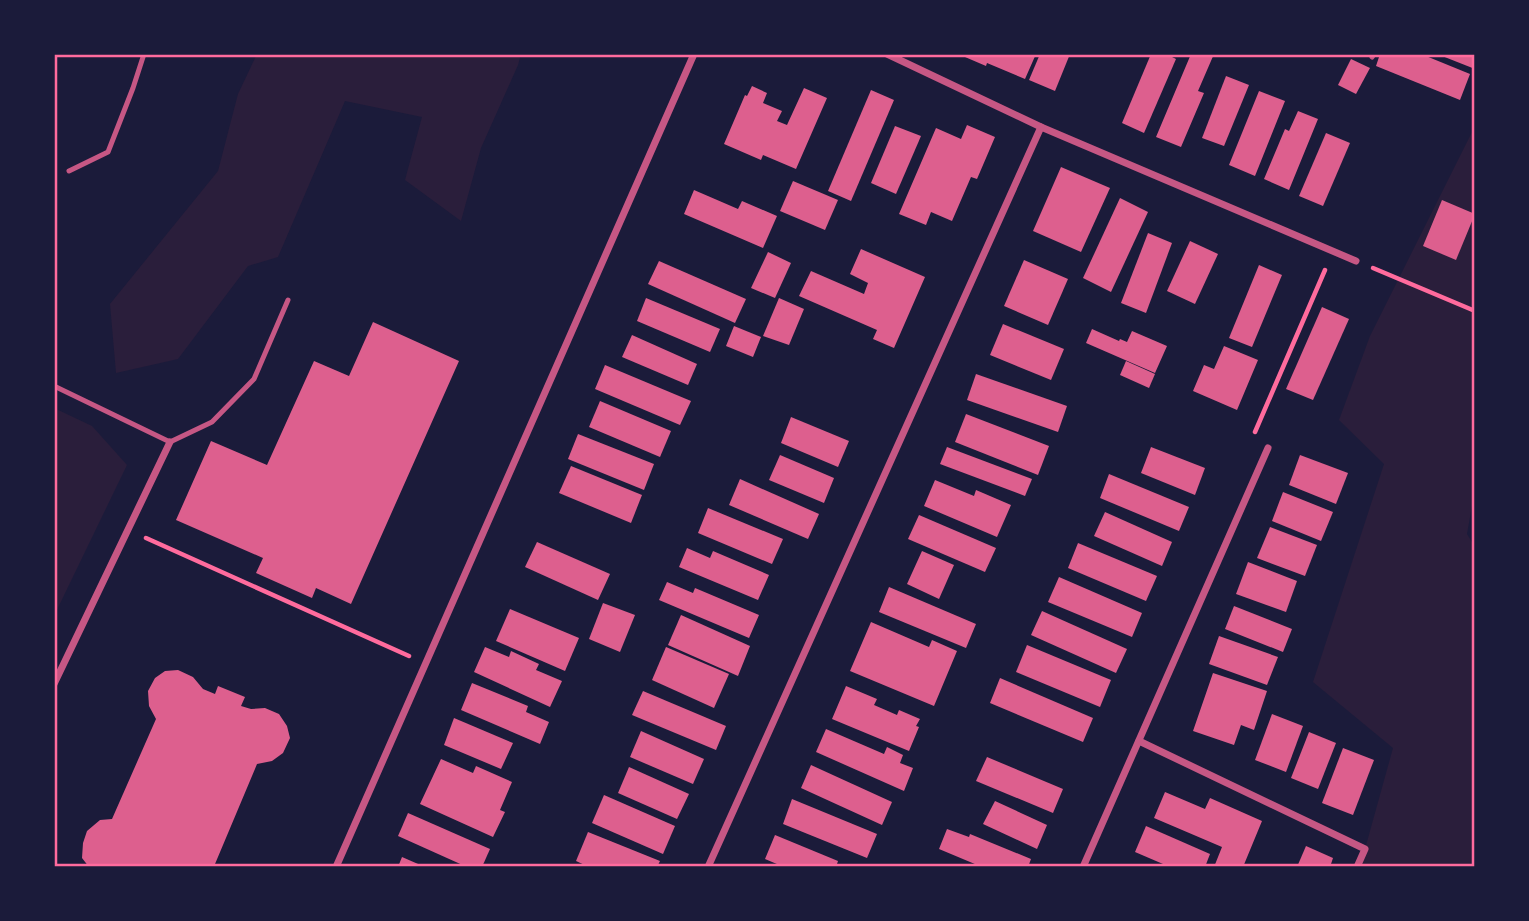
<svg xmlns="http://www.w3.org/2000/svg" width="1529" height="921" font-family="Inter,sans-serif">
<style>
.green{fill:#2a1e3b}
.building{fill:#dd5f8e}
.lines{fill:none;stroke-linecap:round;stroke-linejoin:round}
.path{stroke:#ff6b9d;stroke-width:4.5}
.service{stroke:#c65784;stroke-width:5}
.minor{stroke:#c65784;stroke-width:7}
.neatline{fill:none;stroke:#ff6b9d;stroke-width:2.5}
</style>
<rect width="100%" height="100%" fill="#1b1b3a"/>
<g class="green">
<path d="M257,54H521L518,65L481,148L461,221L405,180L422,117L345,101L278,257L248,266L178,359L116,373L110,304L218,171L238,94Z"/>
<path d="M1475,126V489L1467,534L1475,547V867H1357L1365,849L1393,748L1313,682L1384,464L1339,420L1370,336Z"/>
<path d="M54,408L92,426L127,465L54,616Z"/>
</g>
<g class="building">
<path d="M958,54H1036L1025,79L987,63L986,66Z"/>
<path d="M1040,54H1070L1055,91L1029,80Z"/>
<path d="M1151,54H1166L1176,59L1144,133L1122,123Z"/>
<path d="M1191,54H1214L1198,91L1204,93L1181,147L1156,137Z"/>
<path d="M1380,54H1421L1470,74L1460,100L1376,66Z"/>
<path d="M1437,54H1475V69Z"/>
<path d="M1351,59L1370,68L1356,94L1338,85Z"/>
<path d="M1226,76L1249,85L1224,146L1202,138Z"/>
<path d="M752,86L767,93L763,103L782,111L777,121L787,125L804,88L827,98L796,169L763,155L761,160L724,144L745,95L747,96Z"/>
<path d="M871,90L894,100L851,201L828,191Z"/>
<path d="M1259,91L1285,101L1255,176L1229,165Z"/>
<path d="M1298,111L1318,119L1289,190L1264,179L1285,129L1289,131Z"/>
<path d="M967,125L995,137L977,179L971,177L952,221L931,212L926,225L899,214L936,128L961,139Z"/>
<path d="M895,126L921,136L896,194L871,183Z"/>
<path d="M1326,133L1350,143L1323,206L1299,196Z"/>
<path d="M1061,167L1110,188L1081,252L1033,231Z"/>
<path d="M793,181L838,200L825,230L780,211Z"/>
<path d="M694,190L738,209L742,201L777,216L763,248L684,214Z"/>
<path d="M1120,198L1148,212L1111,292L1083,278Z"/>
<path d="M1442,200L1475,214L1456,260L1423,246Z"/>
<path d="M1148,233L1172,243L1146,313L1121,303Z"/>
<path d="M1190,241L1218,254L1195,304L1167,291Z"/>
<path d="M861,249L925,277L894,348L873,339L877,330L799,296L811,271L864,294L868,283L850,274Z"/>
<path d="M768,252L791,263L775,298L751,288Z"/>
<path d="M1024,260L1068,279L1048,325L1004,306Z"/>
<path d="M659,261L746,299L735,323L648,284Z"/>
<path d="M1259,265L1282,275L1252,347L1229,338Z"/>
<path d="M646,298L720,329L710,352L637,321Z"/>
<path d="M779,298L804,309L789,345L763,336Z"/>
<path d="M1322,307L1349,319L1313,400L1286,389Z"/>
<path d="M373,322L459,361L351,604L316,588L312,598L256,573L263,558L176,520L211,441L267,465L314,361L349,376Z"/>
<path d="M1003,324L1064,349L1051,380L990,355Z"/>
<path d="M734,326L761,337L753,357L726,346Z"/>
<path d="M1092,329L1119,341L1120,339L1127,342L1132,331L1167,346L1155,373L1086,343Z"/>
<path d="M632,335L697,364L688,385L622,357Z"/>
<path d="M1224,346L1258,360L1237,410L1193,391L1204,365L1214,369Z"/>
<path d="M1126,361L1155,374L1149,388L1120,375Z"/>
<path d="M605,365L691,401L680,425L595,389Z"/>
<path d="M976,374L1067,406L1058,432L967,400Z"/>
<path d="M600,401L671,431L660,457L589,427Z"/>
<path d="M966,414L1049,446L1038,475L955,442Z"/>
<path d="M791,417L849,441L838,467L781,443Z"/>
<path d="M578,434L654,464L644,490L568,459Z"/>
<path d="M947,447L1032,479L1025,496L940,464Z"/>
<path d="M1151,447L1205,468L1195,495L1141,473Z"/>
<path d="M780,455L834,478L824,503L769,480Z"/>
<path d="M1300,455L1348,473L1336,504L1289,485Z"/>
<path d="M571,466L642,495L631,523L559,493Z"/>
<path d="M1109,474L1189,507L1179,531L1100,498Z"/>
<path d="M740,479L819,514L808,539L729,505Z"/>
<path d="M935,480L974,496L976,490L1011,505L997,537L924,506Z"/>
<path d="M1283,492L1333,512L1321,541L1272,521Z"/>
<path d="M708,508L783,539L772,564L698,533Z"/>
<path d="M1105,512L1172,542L1162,566L1094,536Z"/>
<path d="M919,515L996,548L985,572L908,539Z"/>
<path d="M1270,527L1317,545L1305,576L1257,558Z"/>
<path d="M537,542L610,574L598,600L525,567Z"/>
<path d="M1078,543L1157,576L1146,601L1068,568Z"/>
<path d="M687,548L710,558L713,551L769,575L758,600L679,567Z"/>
<path d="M922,551L954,565L939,599L907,584Z"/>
<path d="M1248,562L1297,581L1286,612L1236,594Z"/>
<path d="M1059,577L1142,613L1132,637L1048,602Z"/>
<path d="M667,582L693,593L695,588L759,615L749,638L659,600Z"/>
<path d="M889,587L976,624L966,648L879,612Z"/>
<path d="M603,603L635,615L620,652L589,639Z"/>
<path d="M1234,606L1292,629L1283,652L1225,629Z"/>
<path d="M510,609L579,638L565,671L496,641Z"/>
<path d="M1042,611L1127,649L1116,673L1031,635Z"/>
<path d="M681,615L750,646L738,676L668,645Z"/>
<path d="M871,622L929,647L932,640L957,651L934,706L850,671Z"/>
<path d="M1219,636L1278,657L1267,685L1209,664Z"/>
<path d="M1027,645L1111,680L1100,707L1016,672Z"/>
<path d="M485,647L509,657L511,651L539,664L536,670L562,681L550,707L474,672Z"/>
<path d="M666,647L729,674L714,708L652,680Z"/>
<path d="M178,670L193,677L203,689L215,694L218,686L245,697L241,706L251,709L265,708L279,714L287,726L290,738L283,753L272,761L257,764L215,864L217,867H89L82,858L83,843L87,831L100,820L112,819L156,719L149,706L148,691L155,678L165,671Z"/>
<path d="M1213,673L1267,691L1254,730L1241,725L1234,745L1193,731Z"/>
<path d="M1000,678L1093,718L1083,742L990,703Z"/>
<path d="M472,683L528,706L526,712L549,722L540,744L461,710Z"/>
<path d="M846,686L877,699L874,705L897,715L899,710L920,719L916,726L919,727L909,751L832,719Z"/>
<path d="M643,691L726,726L716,750L632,715Z"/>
<path d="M1272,714L1303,726L1286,772L1255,760Z"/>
<path d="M454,718L513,743L501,769L444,745Z"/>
<path d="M826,729L884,754L887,747L903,755L900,763L913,768L904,791L816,752Z"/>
<path d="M641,731L704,759L693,784L630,757Z"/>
<path d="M1309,732L1336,743L1318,789L1291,778Z"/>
<path d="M1343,748L1374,760L1353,815L1322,803Z"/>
<path d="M987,757L1063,789L1053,813L976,781Z"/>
<path d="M441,759L473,773L476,766L512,782L500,810L505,812L493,837L420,804Z"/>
<path d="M811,765L892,802L882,825L801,788Z"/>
<path d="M629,767L689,794L677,819L618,793Z"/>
<path d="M1165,792L1205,809L1210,798L1262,821L1243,867H1214L1222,847L1154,818Z"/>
<path d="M604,795L675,826L663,854L592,823Z"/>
<path d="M792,799L877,834L867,858L783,824Z"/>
<path d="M995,801L1047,825L1037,849L983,824Z"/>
<path d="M408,813L490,849L482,867H467L398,836Z"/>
<path d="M1146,826L1210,854L1205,867H1170L1135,852Z"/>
<path d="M947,829L969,837L970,834L1031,859L1028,867H982L939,849Z"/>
<path d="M588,832L660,861L657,867H589L576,861Z"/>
<path d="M775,835L838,861L836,867H784L765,859Z"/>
<path d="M1306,846L1333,858L1330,867H1297Z"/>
<path d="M402,857L425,867H398Z"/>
</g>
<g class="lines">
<g class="path">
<path d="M1373,268L1475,311"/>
<path d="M1255,432L1325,270"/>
<path d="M146,538L409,656"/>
</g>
<g class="service">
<path d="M1372,57L1374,54"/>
<path d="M69,171L108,152L133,88L144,54"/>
<path d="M54,386L170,442L212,422L254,379L288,300"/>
</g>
<g class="minor">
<path d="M887,54L1041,127L1356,261"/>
<path d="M54,684L170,442"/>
<path d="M1139,741L1365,849L1357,867"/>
<path d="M336,867L694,54"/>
<path d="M708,867L1041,127"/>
<path d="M1083,867L1268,448"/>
</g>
</g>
<rect width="1529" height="921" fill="none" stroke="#1b1b3a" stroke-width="112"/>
<rect x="56" y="56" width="1417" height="809" class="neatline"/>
</svg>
